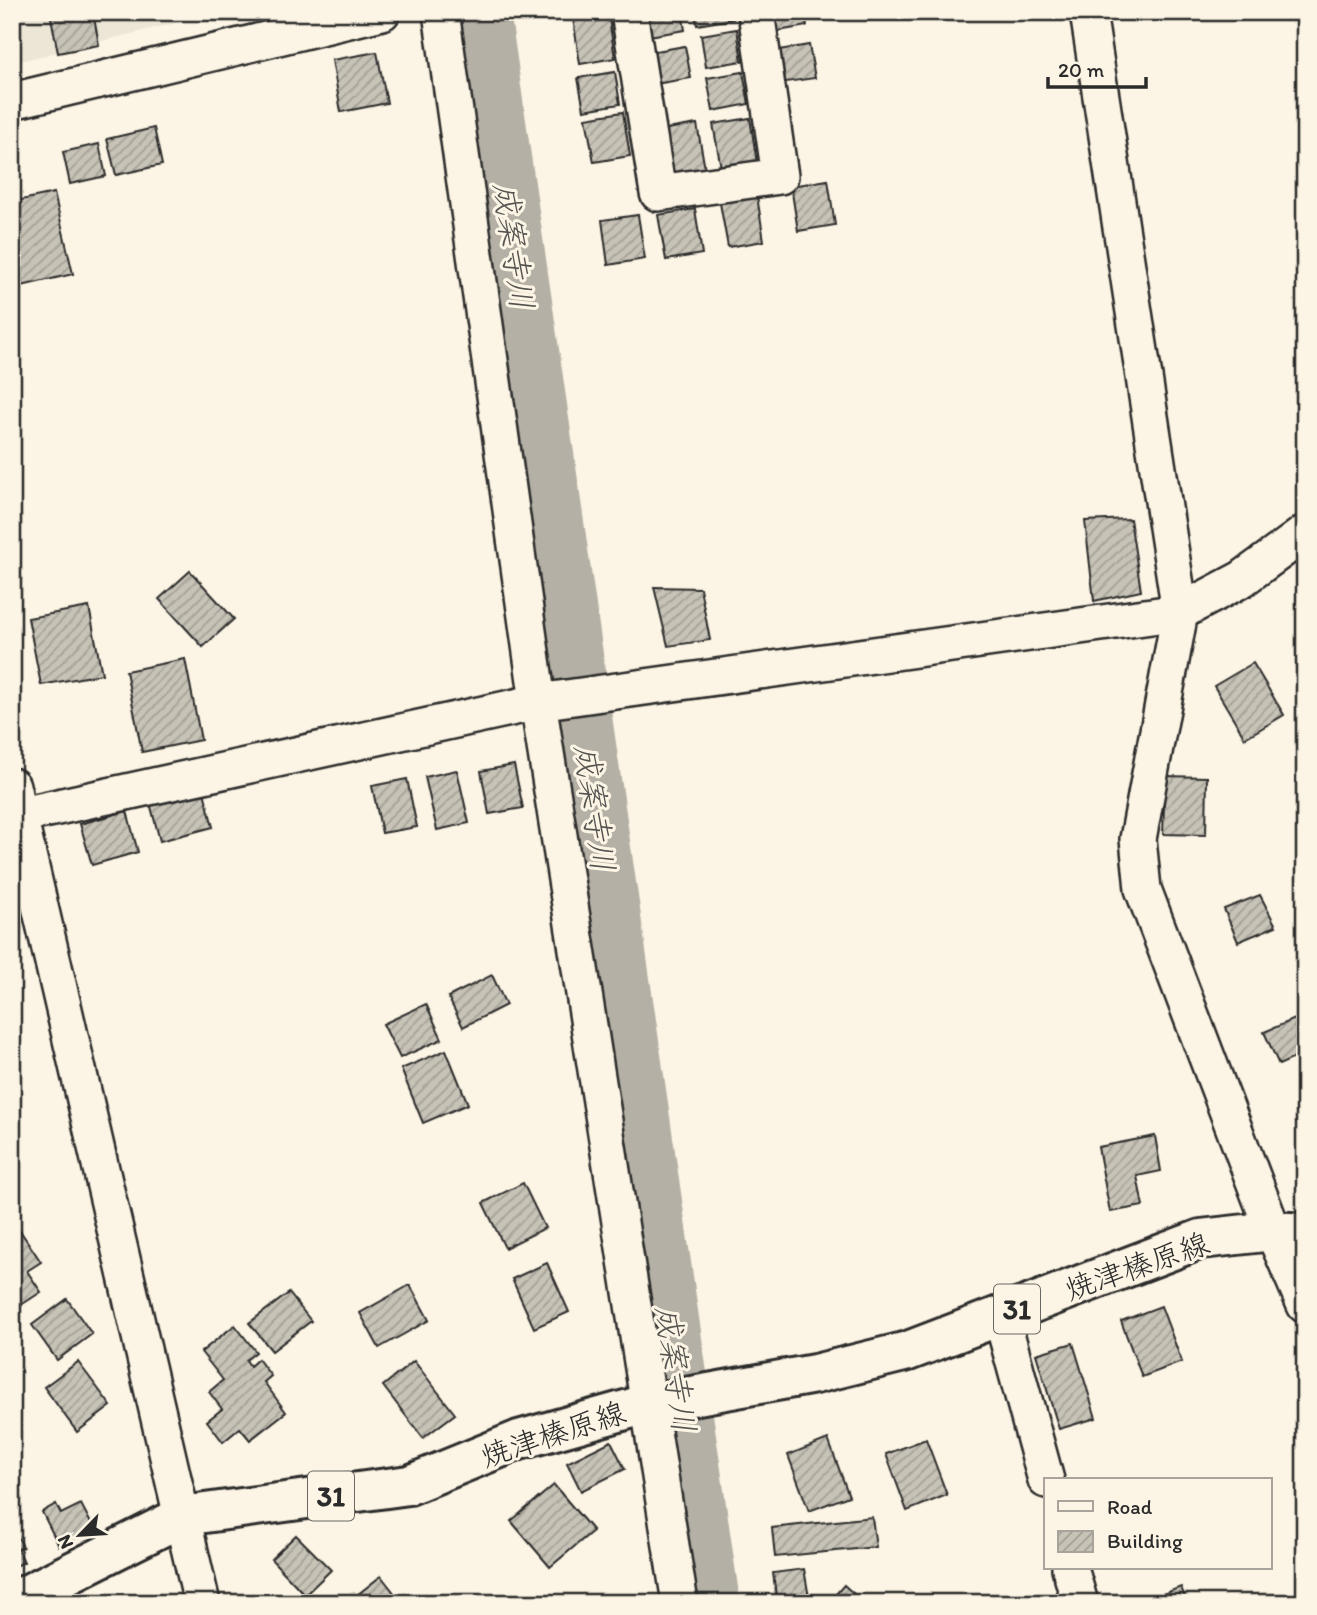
<svg xmlns="http://www.w3.org/2000/svg" width="1317" height="1615" font-family="Itim,'Klee One',sans-serif">
<style>
.built{fill:#ece6d7}
.lines{fill:none;stroke-linecap:round;stroke-linejoin:round}
.river{stroke:#b4b0a5;stroke-width:60}
.building{fill:url(#building-hatch);stroke:#2b2b2b;stroke-width:2}
.minor-casing{stroke:#2b2b2b;stroke-width:40}
.major-casing{stroke:#2b2b2b;stroke-width:44}
.minor{stroke:#fcf5e5;stroke-width:35}
.major{stroke:#fcf5e5;stroke-width:38}
.labels{text-anchor:middle;dominant-baseline:central;stroke-width:6;stroke-linejoin:round;paint-order:stroke}
.shield{fill:#fcf5e5;stroke:#6a6863;stroke-width:2}
.shield-label{font-size:28px;font-weight:bold;fill:#2b2b2b}
.street-label{font-size:30px;fill:#2b2b2b;stroke:#fcf5e5}
.water-label{font-size:32px;font-style:italic;fill:#545350;stroke:#fcf5e5}
</style>
<defs>
<pattern id="building-hatch" width="6" height="6" patternUnits="userSpaceOnUse" patternTransform="scale(1.75)"><rect width="6" height="6" fill="#c8c3b7"/><path d="M-1 1l2-2M0 6l6-6M5 7l2-2" fill="none" stroke="#a39f95"/></pattern>
</defs>
<rect width="100%" height="100%" fill="#fcf5e5"/>
<filter id="ink" filterUnits="userSpaceOnUse"><feTurbulence type="fractalNoise" baseFrequency=".0143" numOctaves="2"/><feDisplacementMap in="SourceGraphic" scale="14" xChannelSelector="R" yChannelSelector="G"/><feConvolveMatrix kernelMatrix="1 2 1 2 8 2 1 2 1" color-interpolation-filters="sRGB"/></filter>
<g filter="url(#ink)">
<path class="built" d="M12,12H221L12,63Z"/>
<g class="lines">
<path class="river" d="M480,12L710,1603"/>
</g>
<g class="building">
<path d="M50,12H93L99,45L58,53Z"/>
<path d="M572,12H608L615,58L580,64Z"/>
<path d="M645,12H682L685,30L649,36Z"/>
<path d="M695,12H732L733,19L697,25Z"/>
<path d="M768,12H805L807,26L772,32Z"/>
<path d="M737,29L742,61L706,67L701,35Z"/>
<path d="M809,45L815,78L779,83L773,51Z"/>
<path d="M685,46L691,78L655,84L650,52Z"/>
<path d="M377,52L387,103L341,112L332,60Z"/>
<path d="M615,72L620,104L584,110L578,78Z"/>
<path d="M743,72L749,104L713,111L707,78Z"/>
<path d="M623,112L630,156L594,162L586,118Z"/>
<path d="M750,118L757,163L721,168L713,124Z"/>
<path d="M697,124L705,169L668,175L661,130Z"/>
<path d="M154,128L162,165L116,175L107,139Z"/>
<path d="M99,144L106,176L70,184L63,152Z"/>
<path d="M828,180L835,225L798,231L791,186Z"/>
<path d="M54,193L73,274L17,287L12,266V202Z"/>
<path d="M757,196L764,241L728,247L720,203Z"/>
<path d="M695,209L702,254L666,260L658,215Z"/>
<path d="M638,215L645,259L608,265L602,220Z"/>
<path d="M1130,519L1141,591L1094,601L1085,521Z"/>
<path d="M190,571L234,619L203,647L159,599Z"/>
<path d="M654,587L700,588L710,640L668,646Z"/>
<path d="M89,607L102,674L41,685L28,618Z"/>
<path d="M185,659L201,740L142,752L126,671Z"/>
<path d="M1253,663L1284,715L1245,738L1214,686Z"/>
<path d="M514,765L523,808L489,814L481,771Z"/>
<path d="M457,770L469,823L437,830L425,777Z"/>
<path d="M1165,776L1207,777L1206,835L1163,834Z"/>
<path d="M407,779L417,827L382,833L372,786Z"/>
<path d="M203,788L213,827L160,841L150,803Z"/>
<path d="M127,811L138,852L92,865L80,824Z"/>
<path d="M1260,895L1276,926L1238,942L1224,909Z"/>
<path d="M492,975L506,1005L463,1027L448,997Z"/>
<path d="M426,1004L442,1039L400,1058L383,1024Z"/>
<path d="M1300,1017L1305,1027V1053L1279,1065L1264,1032Z"/>
<path d="M446,1050L468,1104L423,1123L401,1069Z"/>
<path d="M1155,1136L1161,1171L1137,1176L1143,1206L1110,1212L1098,1147Z"/>
<path d="M523,1183L545,1228L505,1248L483,1203Z"/>
<path d="M21,1232L41,1262L27,1271L41,1292L12,1311V1238Z"/>
<path d="M547,1263L569,1312L534,1328L512,1279Z"/>
<path d="M410,1285L429,1320L379,1348L360,1313Z"/>
<path d="M289,1293L311,1321L272,1351L249,1323Z"/>
<path d="M67,1299L92,1334L57,1360L32,1325Z"/>
<path d="M1161,1306L1182,1362L1142,1377L1121,1321Z"/>
<path d="M235,1325L256,1352L246,1360L250,1366L258,1359L271,1376L264,1382L286,1412L250,1440L240,1428L223,1442L207,1421L222,1409L209,1392L223,1380L201,1352Z"/>
<path d="M1073,1343L1096,1418L1059,1429L1036,1354Z"/>
<path d="M414,1361L455,1414L423,1438L383,1386Z"/>
<path d="M78,1362L111,1406L77,1432L44,1387Z"/>
<path d="M828,1439L849,1496L809,1511L788,1455Z"/>
<path d="M926,1439L947,1495L907,1511L886,1454Z"/>
<path d="M611,1441L625,1469L581,1491L567,1463Z"/>
<path d="M554,1485L593,1531L550,1567L511,1521Z"/>
<path d="M56,1504L61,1514L81,1504L94,1529L59,1546L42,1512Z"/>
<path d="M872,1517L876,1547L775,1557L772,1528Z"/>
<path d="M12,1525L23,1547L18,1549L24,1562L12,1568Z"/>
<path d="M296,1535L331,1570L305,1595L271,1559Z"/>
<path d="M804,1569L810,1603H777L773,1573Z"/>
<path d="M381,1576L402,1603H347Z"/>
<path d="M844,1585L864,1603H828Z"/>
<path d="M1181,1587L1187,1603H1140Z"/>
</g>
<g class="lines">
<g class="minor-casing">
<g id="minor">
<path d="M441,12L538,702L680,1603"/>
<path d="M629,12L658,193L780,176L756,12"/>
<path d="M1088,12L1180,612L1138,839L1143,889L1273,1231L1305,1305"/>
<path d="M12,101L382,12"/>
<path d="M12,786L202,1603"/>
<path d="M12,817L538,702L1180,612L1242,579L1305,533"/>
<path d="M1001,1315L1046,1480"/>
<path d="M1070,1568L1080,1603"/>
</g>
</g>
<g class="major-casing">
<path id="major" d="M12,1602L183,1516L409,1485L519,1440L647,1404L815,1374L908,1351L1201,1239L1273,1231L1305,1233"/>
</g>
<use href="#minor" class="minor"/>
<use href="#major" class="major"/>
</g>
</g>
<g class="labels">
<g class="shield">
<rect x="994" y="1284.5" width="46" height="49" rx="5"/>
<rect x="308" y="1471.5" width="46" height="49" rx="5"/>
</g>
<g class="shield-label">
<text x="1017" y="1309">31</text>
<text x="331" y="1496">31</text>
</g>
<g class="street-label">
<text transform="translate(1137 1266) rotate(-19)">焼津榛原線</text>
<text transform="translate(553 1434) rotate(-18)">焼津榛原線</text>
</g>
<g class="water-label">
<text transform="translate(514 246) rotate(82)">成案寺川</text>
<text transform="translate(595 808) rotate(82)">成案寺川</text>
<text transform="translate(676 1369) rotate(82)">成案寺川</text>
</g>
</g>
<rect width="1317" height="1615" fill="none" stroke="#fcf5e5" stroke-width="42"/>
<rect x="21" y="21" width="1275" height="1573" fill="none" stroke="#2b2b2b" stroke-width="2.5" filter="url(#ink)"/>
<rect x="1044" y="1478" width="228" height="91" fill="#fcf5e5" stroke="#a8a49b" stroke-width="2"/>
<rect x="1058" y="1501" width="35" height="10" fill="#fcf5e5" stroke="#a8a49b" stroke-width="2"/>
<text x="1107" y="1514" font-size="21" fill="#2b2b2b">Road</text>
<rect x="1058" y="1531" width="35" height="21" fill="url(#building-hatch)" stroke="#a8a49b" stroke-width="2"/>
<text x="1107" y="1548" font-size="21" fill="#2b2b2b">Building</text>
<g transform="translate(80 1535) rotate(245)" stroke="#fcf5e5" stroke-width="5" paint-order="stroke">
<path d="M0-5L12 26L0 18L-12 26Z" fill="#2b2b2b"/>
<text y="-10" font-size="19" font-weight="bold" text-anchor="middle" fill="#2b2b2b">N</text>
</g>
<path d="M1048 77v10h98v-10" fill="none" stroke="#2b2b2b" stroke-width="3.5"/>
<text x="1058" y="77" font-size="21" fill="#2b2b2b" stroke="#fcf5e5" stroke-width="5" paint-order="stroke">20 m</text>
</svg>
